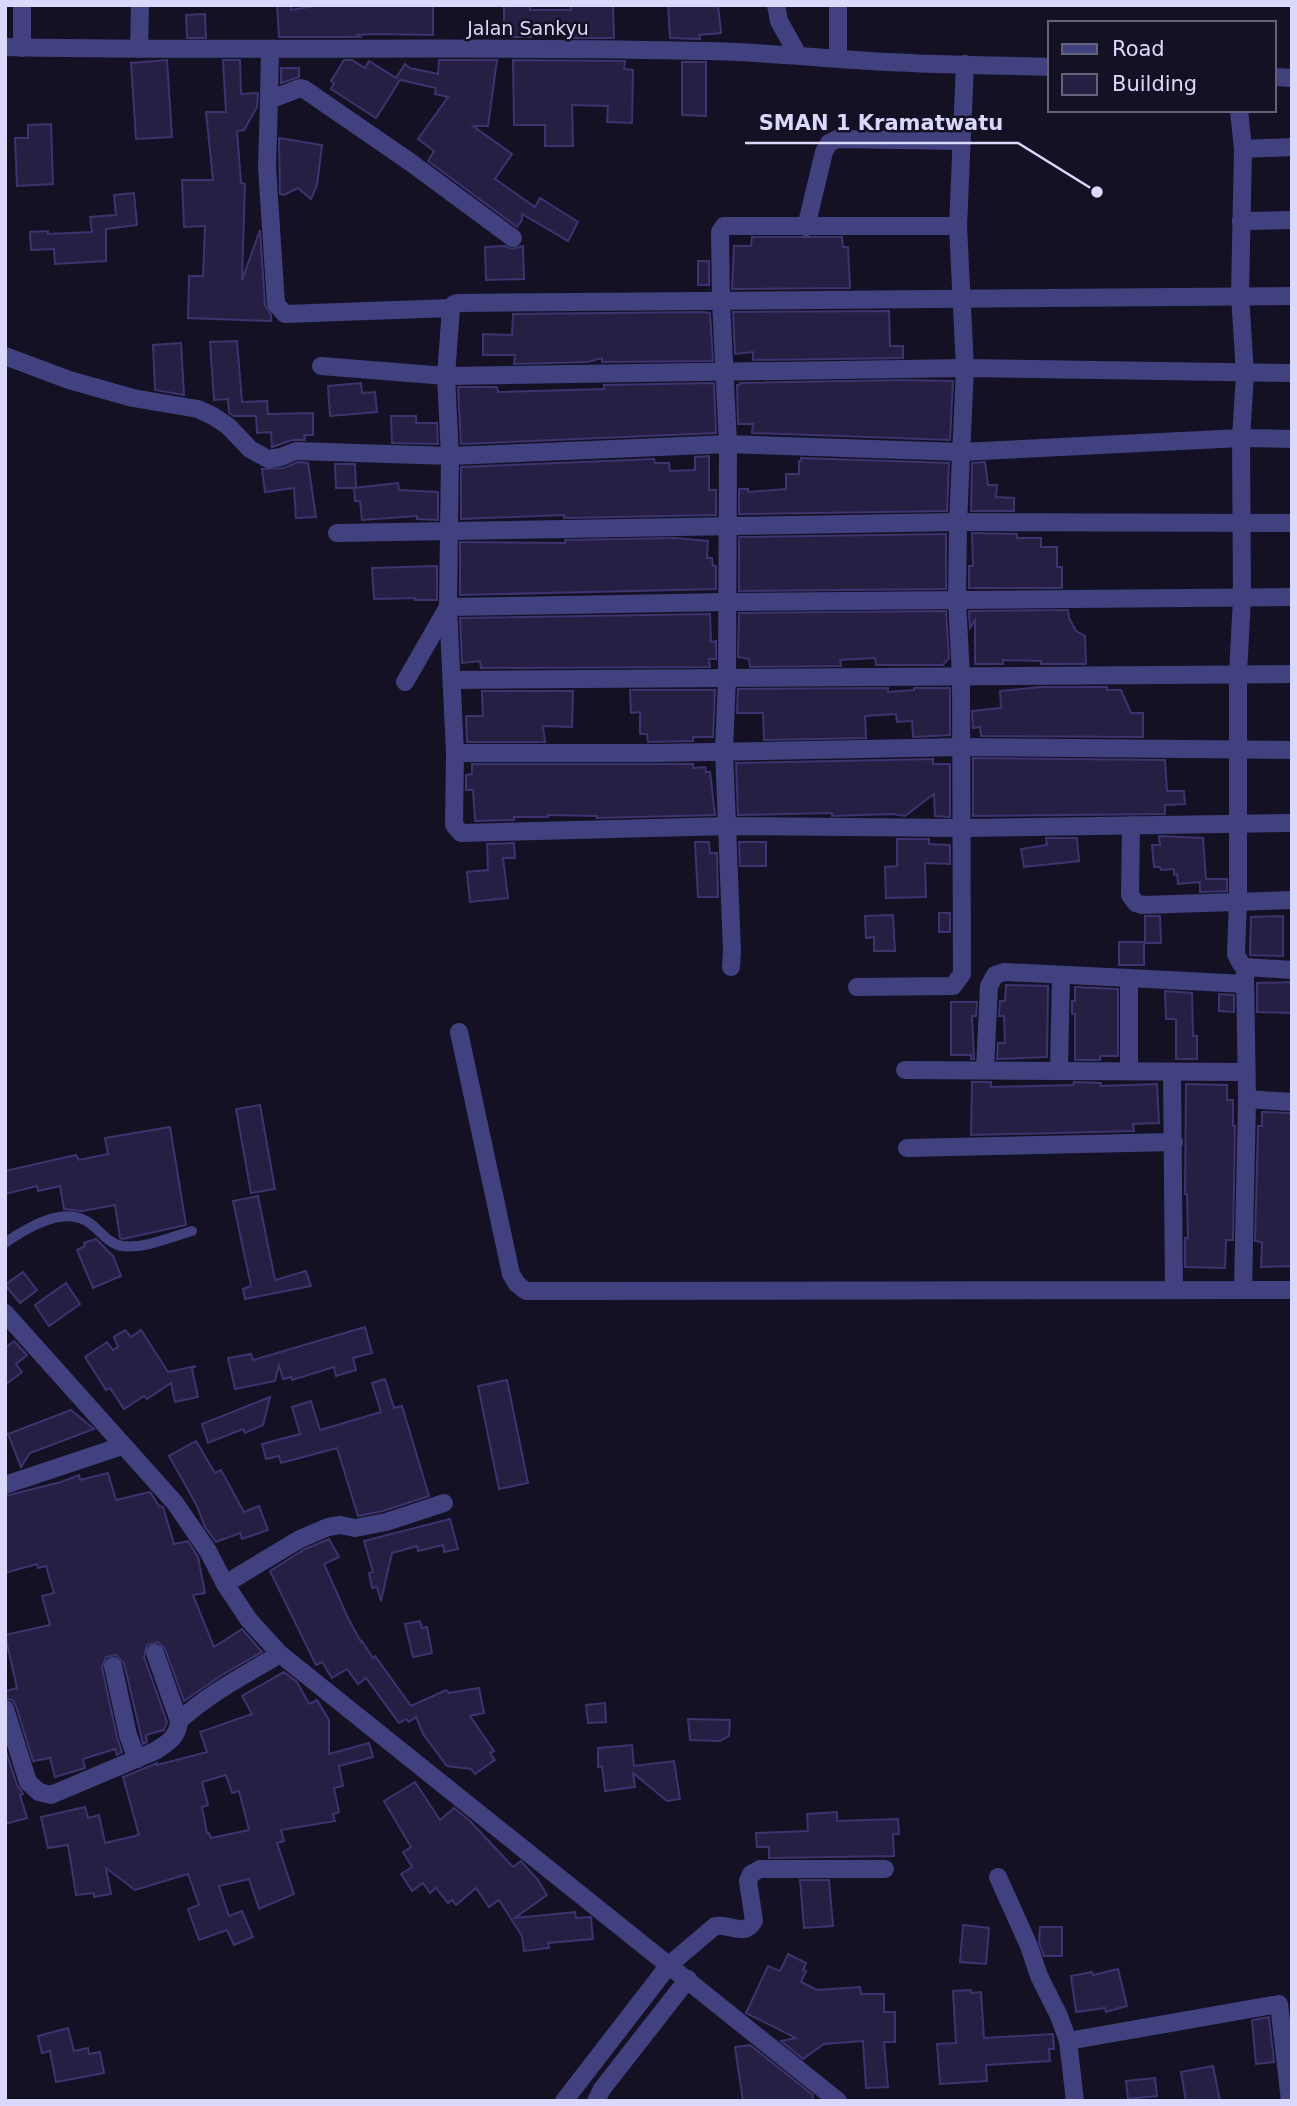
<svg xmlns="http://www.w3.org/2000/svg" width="1297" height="2106" font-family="'DejaVu Sans',sans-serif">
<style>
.building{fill:#251f44;stroke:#3d336e;stroke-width:2;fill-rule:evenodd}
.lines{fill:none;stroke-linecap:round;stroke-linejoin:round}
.lane{stroke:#41417f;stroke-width:10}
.street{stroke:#41417f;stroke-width:18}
.labels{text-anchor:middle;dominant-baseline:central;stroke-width:5;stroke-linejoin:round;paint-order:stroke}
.street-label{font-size:19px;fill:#dbd9fb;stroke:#141125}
.leader{fill:none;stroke:#dbd9fb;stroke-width:2.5}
.callout-dot{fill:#dbd9fb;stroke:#141125;stroke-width:2.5}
.callout-label{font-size:21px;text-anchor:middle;font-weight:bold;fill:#dbd9fb;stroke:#141125;stroke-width:5;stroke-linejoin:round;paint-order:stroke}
</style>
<rect width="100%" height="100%" fill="#141125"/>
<g class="building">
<path d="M277,5H291V10L320,5H433V35L375,34L357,35L360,37H279Z"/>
<path d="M504,5H530V10H571V5H613L614,38H572V27L530,28L531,37H512V32H504Z"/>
<path d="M668,5H718L721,33L699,35L700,39L670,38Z"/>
<path d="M205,14L206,38H187L186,15Z"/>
<path d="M167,60L172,137L136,139L131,63Z"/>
<path d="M223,60H240L241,94L258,93L257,107L244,130L237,131L241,183L245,184L242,280L260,230L265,305L271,315V321L188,318L189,276H203L205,226L184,227L182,180H213L206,112H226Z"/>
<path d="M344,60H352L365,68L369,61L396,78L405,64L410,68L438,74L439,60H497L488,126H473L512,154L495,179L535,207L540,198L578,222L568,241L522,214V220L517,227L428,161L434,151L418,139L448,97L435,94L436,88L400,80L376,118L331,89L334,83L331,81Z"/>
<path d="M513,60L625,61L624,69L633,70L632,123L607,122L608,106L572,105L573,146H545V125H514Z"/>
<path d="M682,62H706V116L682,115Z"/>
<path d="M281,68H299V77L281,83Z"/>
<path d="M51,124L53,184L17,186L15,138H28V125Z"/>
<path d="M279,138L322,145L317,185L311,199L298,188L284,195L280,194Z"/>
<path d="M134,193L137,225L106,229V261L55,264L54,249L31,250L30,232L48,231V234L92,232L90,217L116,215L114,195Z"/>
<path d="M752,237H842L843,247H848L850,288L732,289L734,246H751Z"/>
<path d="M505,246L512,249L523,246L524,279L486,280L485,247Z"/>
<rect x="698" y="261" width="11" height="24"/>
<path d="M889,311L890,346H903V358L753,360V352L735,354L733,312Z"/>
<path d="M701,312L710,313L713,361L602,362V358L588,362L514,364L515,355H483V334L512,335L513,314Z"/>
<path d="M237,341L242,402L267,401L268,414L313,413V435H304L305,440H292L272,447L271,432L257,433L256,416H234L229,413L228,399L214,400L210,342Z"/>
<path d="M181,343L184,395L155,390L153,345Z"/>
<path d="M903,380L953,381L950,440L752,433L753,424H738L737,385H740V383Z"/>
<path d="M361,383L362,393L375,392L377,412L330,416L328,386Z"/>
<path d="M714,383L716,433L461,444L458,387H497L498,392L604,389V385Z"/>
<path d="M391,416H416V423H437L438,444L392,443Z"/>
<path d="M709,456V490H716V515L564,518V515L461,519V467L654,459L655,463H669L670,471L695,470V457Z"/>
<path d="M801,458L949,463L947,511L739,514V489H748V492L786,489V474H799V461H801Z"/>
<path d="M298,462L308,463L316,517L296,518L294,488L265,492L262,469L283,468Z"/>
<path d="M985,462L988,485H997L996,497L1014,498V511H971L972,463Z"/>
<path d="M335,464H355L356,488H336Z"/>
<path d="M398,483L399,490L438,492V520L417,519V516L362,520L360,501H355L354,488Z"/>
<path d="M972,533L1017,534V538H1041V547H1057V567H1062V588H969V566H973Z"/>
<path d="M946,534V589L739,591V537Z"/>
<path d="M675,538L708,541L707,558H712L713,566H716V589L460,595V542L565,543V540Z"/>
<path d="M437,566V600H415V598L374,599L372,568Z"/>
<path d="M1068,610L1069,618L1076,631L1085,636L1086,664H1041V661L1003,660V664H975V620L970,628L969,611Z"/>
<path d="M946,611L949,658L943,665H876L875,658L840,660L841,666L750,667L749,659L738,657L739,613Z"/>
<path d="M710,614L711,642L716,641V659H709L710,667L481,668L480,661L462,663L460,618Z"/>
<path d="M1040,687H1107V690H1121L1131,713H1143V737L981,736L980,727L973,728L972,711L1001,708L1000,691Z"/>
<path d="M888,688V692L914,690V688H950V735L913,737L912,721L897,722L896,714L865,716L866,738L764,740L763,713H737L738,689Z"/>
<path d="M630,690H715L713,737H693V741L648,742L647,734H640V712L631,713Z"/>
<path d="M482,691H573L572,727L543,726L545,742H467L466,716H483Z"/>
<path d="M973,758L1165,760L1167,791H1184L1185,804L1165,805V814L973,816Z"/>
<path d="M933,759V764H950V817L935,816L934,794L905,816L892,814L832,816V813L738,815L736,763Z"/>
<path d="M472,764H693V768L705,767L706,772H710L715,815L597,818V816L548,815V817H514V820L475,821L473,790H466V775L472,774Z"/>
<path d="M1159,836L1203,838L1206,879H1227V891L1200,892V882L1178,884L1177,874L1174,875V869L1161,870L1160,867H1154L1152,845H1160Z"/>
<path d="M1046,838H1077L1079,861L1024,867L1021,849L1047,845Z"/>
<path d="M897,839H929V844L950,845V864L925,863L926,897L886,898L885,867L897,866Z"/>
<path d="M695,842H709L710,853H717L718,897H698Z"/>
<path d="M739,842H766V866H740Z"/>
<path d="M514,843L515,858H503L508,898L470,902L467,872L488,870L487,844Z"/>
<rect x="939" y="913" width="11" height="19"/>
<path d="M893,915L895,951H874V937L866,938L865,916Z"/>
<path d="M1145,916H1160L1161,943H1145Z"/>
<path d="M1283,916V956L1250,955L1251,917Z"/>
<rect x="1119" y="942" width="25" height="23"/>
<path d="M1292,982V1013L1257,1012V983Z"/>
<path d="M1006,985L1048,986L1047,1057L997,1059L998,1043H1005L1004,1016H999L1000,1001H1005Z"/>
<path d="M1075,987L1118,989V1056H1100V1060H1075V1014H1072V1001H1075Z"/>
<path d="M1165,991L1192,993L1193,1036H1197V1059H1176V1019H1166Z"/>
<path d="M1219,994L1234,995V1012L1219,1011Z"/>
<path d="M951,1002H977L976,1016H972L974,1059H971V1055H951Z"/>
<path d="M972,1082H991V1087L1073,1085L1074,1082L1101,1083V1086L1157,1084L1159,1123L1133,1124L1134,1131L971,1135Z"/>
<path d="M1186,1084L1227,1085V1100H1233V1126H1235L1233,1240H1226L1225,1268L1185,1267V1238H1188L1187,1194H1185Z"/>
<path d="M260,1105L275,1189L251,1193L236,1109Z"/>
<path d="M1262,1112L1292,1113V1266L1261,1267L1262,1242L1255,1241L1258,1126H1262Z"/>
<path d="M170,1127L186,1225L123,1239L120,1238L115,1205L82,1211L64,1209L60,1186L38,1191L37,1186L5,1194V1171L76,1155L79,1160L108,1154L105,1138Z"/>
<path d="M258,1196L275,1280L306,1271L311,1286L245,1299L243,1289L251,1286L233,1201Z"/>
<path d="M96,1239L113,1256L121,1276L93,1288L77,1250L85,1246L84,1243Z"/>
<path d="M23,1272L37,1290L20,1303L5,1285Z"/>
<path d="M66,1283L80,1304L49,1326L35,1305Z"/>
<path d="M365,1327L372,1353L353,1358L356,1370L336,1376L334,1367L292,1380L291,1377L283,1379L279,1365L275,1381L235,1389L228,1358L251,1354L253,1360Z"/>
<path d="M125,1330L131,1337L141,1330L168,1372L196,1366L192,1369L198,1397L175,1402L171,1383L147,1399L144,1396L124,1409L110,1388L106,1390L85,1357L107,1342L113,1350L118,1347L114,1337Z"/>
<path d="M14,1341L27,1355L16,1364L22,1372L5,1385V1348Z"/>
<path d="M385,1379L394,1408L402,1406L429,1496L383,1511L358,1516L337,1448L281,1463L279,1456L266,1459L262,1444L300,1434L292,1407L311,1401L320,1430L381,1412L372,1383Z"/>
<path d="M507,1380L528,1483L499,1489L478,1386Z"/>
<path d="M270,1397L263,1425L245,1433L243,1429L208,1443L202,1424Z"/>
<path d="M71,1410L94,1429L30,1453L21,1467L8,1434Z"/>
<path d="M196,1441L215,1473L221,1470L244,1512L259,1506L268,1530L242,1539L240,1533L216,1542L205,1527L197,1506L169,1456Z"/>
<path d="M108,1473L116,1500L150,1492L159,1506L163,1507L174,1544L188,1541L198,1557L205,1593L193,1595L214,1647L242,1629L262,1652L222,1675L184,1701L165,1649L158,1642L147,1645L144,1657L167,1722L164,1730L146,1735L147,1742L143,1744L124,1663L116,1655L106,1657L102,1668L117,1737L122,1752L117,1755L115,1749L83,1759L85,1768L55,1777L50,1758L33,1761L16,1706L12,1700L5,1698V1691L17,1688L5,1635L50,1625L42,1596L54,1593L46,1566L38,1568L37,1564L5,1573V1496L61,1482L79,1475L80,1480Z"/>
<path d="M450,1519L458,1549L444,1552L443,1545L418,1551L417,1546L392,1553L381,1601L377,1587L372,1588L369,1573L373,1572L364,1541Z"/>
<path d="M329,1539L339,1557L324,1564L348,1618L361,1642L362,1641L373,1658L375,1656L411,1706L446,1690L449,1693L479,1688L484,1713L470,1716L494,1751L490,1753L495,1760L475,1774L471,1769L447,1766L423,1734L416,1717L409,1722L406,1719L399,1723L366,1678L358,1684L347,1669L332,1678L322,1662L316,1665L270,1571L305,1549Z"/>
<path d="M420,1621L422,1628L427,1627L432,1653L413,1657L405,1624Z"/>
<path d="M284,1672L297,1682L309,1704L317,1700L329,1720V1754L369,1743L373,1757L339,1766L343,1786L334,1788L339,1812L333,1814L335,1821L281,1830L284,1841L277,1843L294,1894L259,1909L249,1879L219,1886L229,1916L242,1911L253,1937L234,1945L227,1930L199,1940L188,1909L199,1905L188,1874L135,1890L106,1868L111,1894L94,1897V1893L76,1895L68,1845L48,1848L41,1817L85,1807L88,1818L99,1815L105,1843L139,1835L123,1777L157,1763V1765L207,1752L200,1732L252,1714L242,1696ZM226,1775L232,1793L239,1791L249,1830L211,1838L209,1833H207L202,1807L208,1805L202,1782Z"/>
<path d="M605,1703L606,1722L588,1723L586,1705Z"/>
<path d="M688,1719L730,1720L729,1736L720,1741L690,1740Z"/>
<path d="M632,1745L634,1766L674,1761L680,1799L667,1801L633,1773L635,1787L605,1791L602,1766L598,1767V1748Z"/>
<path d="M5,1748L17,1785L22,1792L23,1794L20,1795L27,1818L5,1824Z"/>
<path d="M415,1782L440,1820L454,1808L470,1821L513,1867L521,1861L538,1880L547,1895L515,1918L575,1912L576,1918L591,1917L593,1939L548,1943L549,1948L524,1951L522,1936L499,1900L489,1907L476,1888L456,1905L452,1900L448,1903L436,1888L430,1893L423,1883L412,1891L401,1874L412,1867L403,1852L411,1847L384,1801Z"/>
<path d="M837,1812V1821L898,1819L899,1834H893L894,1856L769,1858V1847H757L756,1833L808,1831L807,1814Z"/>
<path d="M800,1880H829L833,1926L804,1928Z"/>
<path d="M963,1925L989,1928L986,1964L960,1962Z"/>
<path d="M1040,1927H1062V1956H1044L1039,1942Z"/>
<path d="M788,1954L806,1963L803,1970L806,1971L801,1982L817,1990L860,1987L861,1994H884V2012H895V2042H884L888,2087L866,2088L863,2041L824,2044L803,2059L781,2041L796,2038L746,2013L768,1966L780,1971Z"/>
<path d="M1118,1969L1127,2006L1106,2012L1105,2008L1076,2012L1071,1976L1092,1972L1093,1975Z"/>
<path d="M971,1990V1993L981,1992L984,2038L1053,2034L1054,2049H1049L1050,2061L986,2065L987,2081L940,2084L937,2044L956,2043L953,1991Z"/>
<path d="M1269,2017L1274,2062L1256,2064L1252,2020Z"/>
<path d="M68,2028L74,2051L88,2048L89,2054L100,2052L104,2073L56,2082L50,2051L42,2053L38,2036Z"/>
<path d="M750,2045L813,2095L812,2101H743L735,2047Z"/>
<path d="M1213,2066L1220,2101H1186L1181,2072Z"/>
<path d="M1155,2078L1157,2096L1128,2099L1126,2081Z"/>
</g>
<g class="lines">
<path class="lane" d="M5,1243C28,1227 66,1204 91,1224C101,1232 109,1244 122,1246C144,1249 171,1237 192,1231"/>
<g class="street">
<path d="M776,5L779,21L798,55"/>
<path d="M5,47C239,52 474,45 707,51C762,52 816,58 871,61C930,65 991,65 1050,67"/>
<path d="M22,48V5"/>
<path d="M139,49L140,5"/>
<path d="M270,50L269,100L300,88L304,89L410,162L513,238"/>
<path d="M838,59V5"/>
<path d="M1274,77L1292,78"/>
<path d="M269,100L267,167L276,304L285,314L451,308"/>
<path d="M1239,110L1243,149L1240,295L1245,374L1241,438L1242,598L1238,674V900L1236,954L1241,964L1245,967L1292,970"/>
<path d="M1243,149L1292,147"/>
<path d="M1241,221L1292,220"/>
<path d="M806,227L824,152L829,143L837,139L962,141"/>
<path d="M1292,296L458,303L454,304L451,308L446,376L450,456L448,607L455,753L454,825L461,833L728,826L961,828L1292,823"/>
<path d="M5,356L69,380L133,398L198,409L213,416L228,426L250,449L268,459L281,457L296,451L450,456L728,444L962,452L1241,438L1292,439"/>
<path d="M321,366L446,376L965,368L1292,373"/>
<path d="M337,533L958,522L1292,523"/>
<path d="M452,680L1292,674"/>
<path d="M405,682L448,607L728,602L1292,597"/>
<path d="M455,753H657L961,747L1292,750"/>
<path d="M1131,825L1130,895L1136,903L1143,905L1292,900"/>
<path d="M731,967L732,951L724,750L727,678L728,444L721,301L720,232L724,226H958"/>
<path d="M1245,973L1247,1099L1292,1102"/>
<path d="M857,987L953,986L962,974L961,676L957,600L958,522L965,368L958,226L965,64"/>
<path d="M459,1032L511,1274L517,1284L526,1291L1292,1290"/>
<path d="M1129,1069V978L1245,984"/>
<path d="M905,1070L1245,1072"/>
<path d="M985,1070L989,986L995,975L1004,972L1129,978"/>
<path d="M1059,1070L1061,976"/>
<path d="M1172,1073L1174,1290"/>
<path d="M907,1148L1174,1142"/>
<path d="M1243,1290L1247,1099"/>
<path d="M5,1313L175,1503L208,1551L225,1584L249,1620L280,1654L838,2101"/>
<path d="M5,1485L122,1446"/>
<path d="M225,1584L300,1539L328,1527L340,1525L355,1528L386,1522L444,1503"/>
<path d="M155,1653L179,1721"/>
<path d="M113,1666L128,1735L137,1759"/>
<path d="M5,1709L28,1782L39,1792L51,1795L155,1751C168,1743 178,1737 179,1721C209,1693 245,1675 280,1654"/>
<path d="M998,1877L1029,1946L1039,1976L1059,2016L1068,2041L1075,2101"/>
<path d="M1068,2041L1279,2004L1290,2101"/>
<path d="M564,2101L669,1965L715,1926C730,1923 744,1938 754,1921L748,1881L751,1874L760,1869H885"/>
<path d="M596,2101L602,2089L688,1979"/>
</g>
</g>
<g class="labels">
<g class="street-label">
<text x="528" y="28">Jalan Sankyu</text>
</g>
</g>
<path class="leader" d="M1097 192L1018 143H745"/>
<circle class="callout-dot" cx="1097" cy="192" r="7"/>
<g class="callout-label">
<text x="881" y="130">SMAN 1 Kramatwatu</text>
</g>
<rect width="1297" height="2106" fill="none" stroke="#dbd9fb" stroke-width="14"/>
<rect x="1048" y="21" width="228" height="91" fill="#141125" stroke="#64617b" stroke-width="2"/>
<rect x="1062" y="44" width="35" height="10" fill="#41417f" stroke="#64617b" stroke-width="2"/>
<text x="1112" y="56" font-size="21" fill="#dbd9fb">Road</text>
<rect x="1062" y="74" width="35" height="21" fill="#251f44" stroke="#64617b" stroke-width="2"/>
<text x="1112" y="91" font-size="21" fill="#dbd9fb">Building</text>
</svg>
